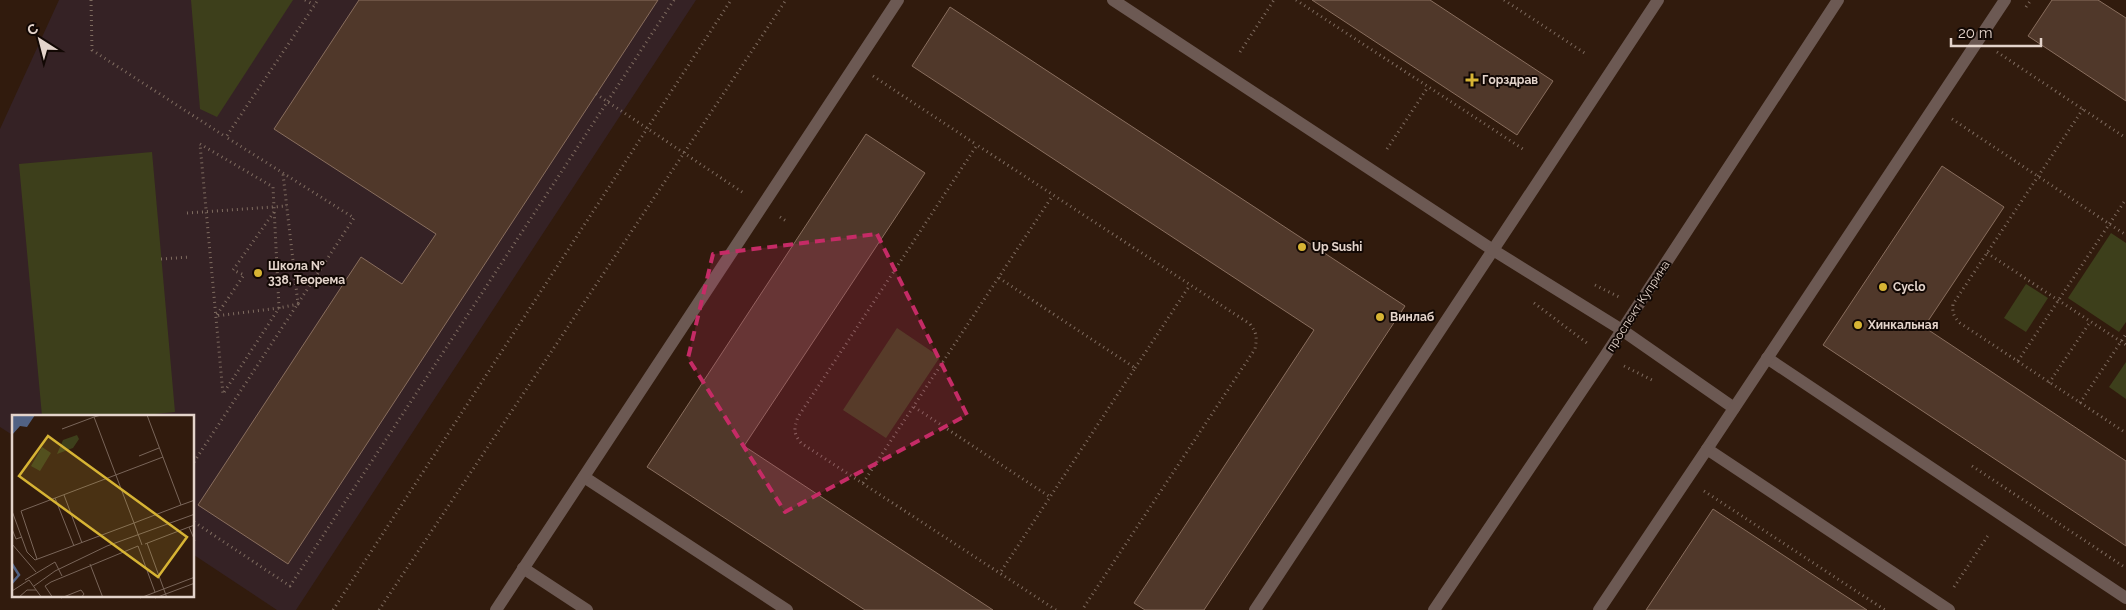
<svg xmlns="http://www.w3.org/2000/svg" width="2126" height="610" font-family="Raleway,sans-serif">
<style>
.education{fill:#352225}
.green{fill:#3d3f1b}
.building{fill:#50382a;stroke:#896e5e}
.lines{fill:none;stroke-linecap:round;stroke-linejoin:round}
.path{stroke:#7f6c60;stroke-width:3;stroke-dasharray:1 4;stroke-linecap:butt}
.minor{stroke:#6c5953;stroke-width:12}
.marked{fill:#c52b66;fill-opacity:0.2;stroke:#c52b66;stroke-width:4;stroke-dasharray:10 6;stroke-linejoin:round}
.poi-dot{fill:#d7b434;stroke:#120804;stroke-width:2}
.labels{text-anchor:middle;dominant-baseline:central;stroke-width:4;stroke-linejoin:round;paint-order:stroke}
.poi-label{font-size:12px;font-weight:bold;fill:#e4d4cb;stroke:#120804;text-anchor:start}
.street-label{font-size:12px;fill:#e4d4cb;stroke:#120804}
.inset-river{fill:none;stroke:#516284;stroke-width:2.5}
.inset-road{fill:none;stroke:#796559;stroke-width:1}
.view{fill:#d7b434;fill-opacity:0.15;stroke:#d7b434;stroke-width:2.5}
.inset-edge{fill:none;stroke:#e4d4cb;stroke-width:2.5}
</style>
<rect width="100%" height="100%" fill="#311b0d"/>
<path class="education" d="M59,0H696L296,610H277L194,555V416H14V436L0,427V129Z"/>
<g class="green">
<path d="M191,0H293L217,117L200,109Z"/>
<path d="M152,152L175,412L135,416H42L19,164Z"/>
<path d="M2111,233L2126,243V322L2119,332L2068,298Z"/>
<path d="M2026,284L2048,298L2026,332L2004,318Z"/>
<path d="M897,328L940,357L886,438L843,410Z"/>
<path d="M2126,362V399L2109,387Z"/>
</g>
<g class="building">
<path d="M359,0H658L288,564L198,505L361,257L402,284L436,234L274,129Z"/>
<path d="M1312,0H1430L1553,81L1517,135Z"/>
<path d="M2052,0H2098L2126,18V101L2028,36Z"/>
<path d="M950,7L1405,306L1204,610H1145L1134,603L1314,330L912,66Z"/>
<path d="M866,134L925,173L744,446L993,610H865L647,467Z"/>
<path d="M1942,166L2004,207L1924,327L2126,461V546L1823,345Z"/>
<path d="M1713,509L1824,582L1867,610H1646Z"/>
</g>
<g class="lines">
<g class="path">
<path d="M91,0L92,50L226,137"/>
<path d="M305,0L314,5"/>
<path d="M1296,0L1523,149"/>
<path d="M1504,0L1586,54"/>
<path d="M2026,7L2031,0"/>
<path d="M1240,52L1274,0"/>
<path d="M1997,52L2126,138"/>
<path d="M873,76L977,145"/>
<path d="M596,94L745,194"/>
<path d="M2083,109L1953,304C1952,313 1954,317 1960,323L2126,433"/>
<path d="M1952,119L2126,235"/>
<path d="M200,144L273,187L279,308L223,394Z"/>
<path d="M1387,149L1428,87"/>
<path d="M274,212L233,270L244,275L216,316L279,308L298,304L283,174"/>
<path d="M187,213L287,206"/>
<path d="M780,217L786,221"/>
<path d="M1987,253L2126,345"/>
<path d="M161,259L190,257"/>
<path d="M999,278L1135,368L1000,573"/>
<path d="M1595,285L1619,297"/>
<path d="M1534,303L1587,343"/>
<path d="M2018,361L2126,199"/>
<path d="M1624,366L1652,380"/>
<path d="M1135,368L1190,285"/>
<path d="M2049,383L2090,322"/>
<path d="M2080,403L2126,334"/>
<path d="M914,407L1050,497"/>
<path d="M194,462L354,218L226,137L318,0"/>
<path d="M1972,466L2126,568"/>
<path d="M863,483L1053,195"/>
<path d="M1704,491L1885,610"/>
<path d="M194,522L290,586L674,0"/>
<path d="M1954,587L1989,534"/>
<path d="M333,610L731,0"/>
<path d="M379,610L786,0"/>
<path d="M1056,610L801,443C793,433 794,428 798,417L977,145L1250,324C1257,333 1257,338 1255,349L1082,610"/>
</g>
<g class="minor">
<path d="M1113,0L1493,250L1255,610"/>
<path d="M1658,0L1493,250L1622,330L1734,408"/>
<path d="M1767,358L2126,598"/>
<path d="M1707,449L2005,0"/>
<path d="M584,477L787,610"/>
<path d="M523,568L587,610"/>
<path d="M496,610L898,0"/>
<path d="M1434,610L1605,356L1838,0"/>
<path d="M1599,610L1707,449L1949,610"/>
</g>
</g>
<path class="marked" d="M877,234L967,415L785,512L688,358L713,254Z"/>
<g class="poi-dot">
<path d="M1469.5 72.5h5v5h5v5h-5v5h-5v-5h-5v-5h5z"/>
<circle cx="1302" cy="247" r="5"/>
<circle cx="258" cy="273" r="5"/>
<circle cx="1883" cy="287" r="5"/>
<circle cx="1380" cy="317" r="5"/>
<circle cx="1858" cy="325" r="5"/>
</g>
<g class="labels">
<g class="poi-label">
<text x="1482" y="80">Горздрав</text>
<text x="1312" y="247">Up Sushi</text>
<text x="268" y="266">Школа №<tspan x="268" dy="14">338, Теорема</tspan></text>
<text x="1893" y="287">Cyclo</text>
<text x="1390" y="317">Винлаб</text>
<text x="1868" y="325">Хинкальная</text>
</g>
<g class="street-label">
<text transform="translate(1638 306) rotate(-57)">проспект Куприна</text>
</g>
</g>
<g transform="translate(12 415)">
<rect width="182" height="182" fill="#311b0d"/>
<path d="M65,20L67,24L61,33L45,39L51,25ZM30,32L39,38L28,56L19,51Z" fill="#3d3f1b"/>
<path d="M0,0H23L15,12L8,11L0,20Z" fill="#516284"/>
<path class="inset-river" d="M0,149L7,160L0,168"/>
<path class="inset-road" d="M135,0L169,90L183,85M50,14L82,2M127,41L147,33M52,80L70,128M43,83L62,131M0,96L15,137L23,145L122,108L82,2L89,0M183,110L177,112L183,126M0,114L4,124L10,122M135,128L155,183M0,129L24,157M133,129L177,112M130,130L122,108L169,90M25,144L9,96L151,42M78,149L91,183M13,165L43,147L50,161M22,171L43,156L95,131L183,99M0,176L17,165L30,183M6,183L15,175H24M41,183L33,171L39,167L126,131L143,177M49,183L69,175L72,179L69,183M128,183L183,162M143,183L183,168"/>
<path class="view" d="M36,21L175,122L146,162L7,61Z"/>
<rect width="182" height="182" class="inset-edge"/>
</g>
<g transform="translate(40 40) rotate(324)" stroke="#120804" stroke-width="4" paint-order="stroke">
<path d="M0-4L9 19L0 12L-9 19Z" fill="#e4d4cb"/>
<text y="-8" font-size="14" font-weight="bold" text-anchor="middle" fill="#e4d4cb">С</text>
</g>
<path d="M1951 38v8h90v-8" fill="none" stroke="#e4d4cb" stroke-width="2.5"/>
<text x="1958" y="38" font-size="15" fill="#e4d4cb" stroke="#120804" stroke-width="4" paint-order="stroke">20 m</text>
</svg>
